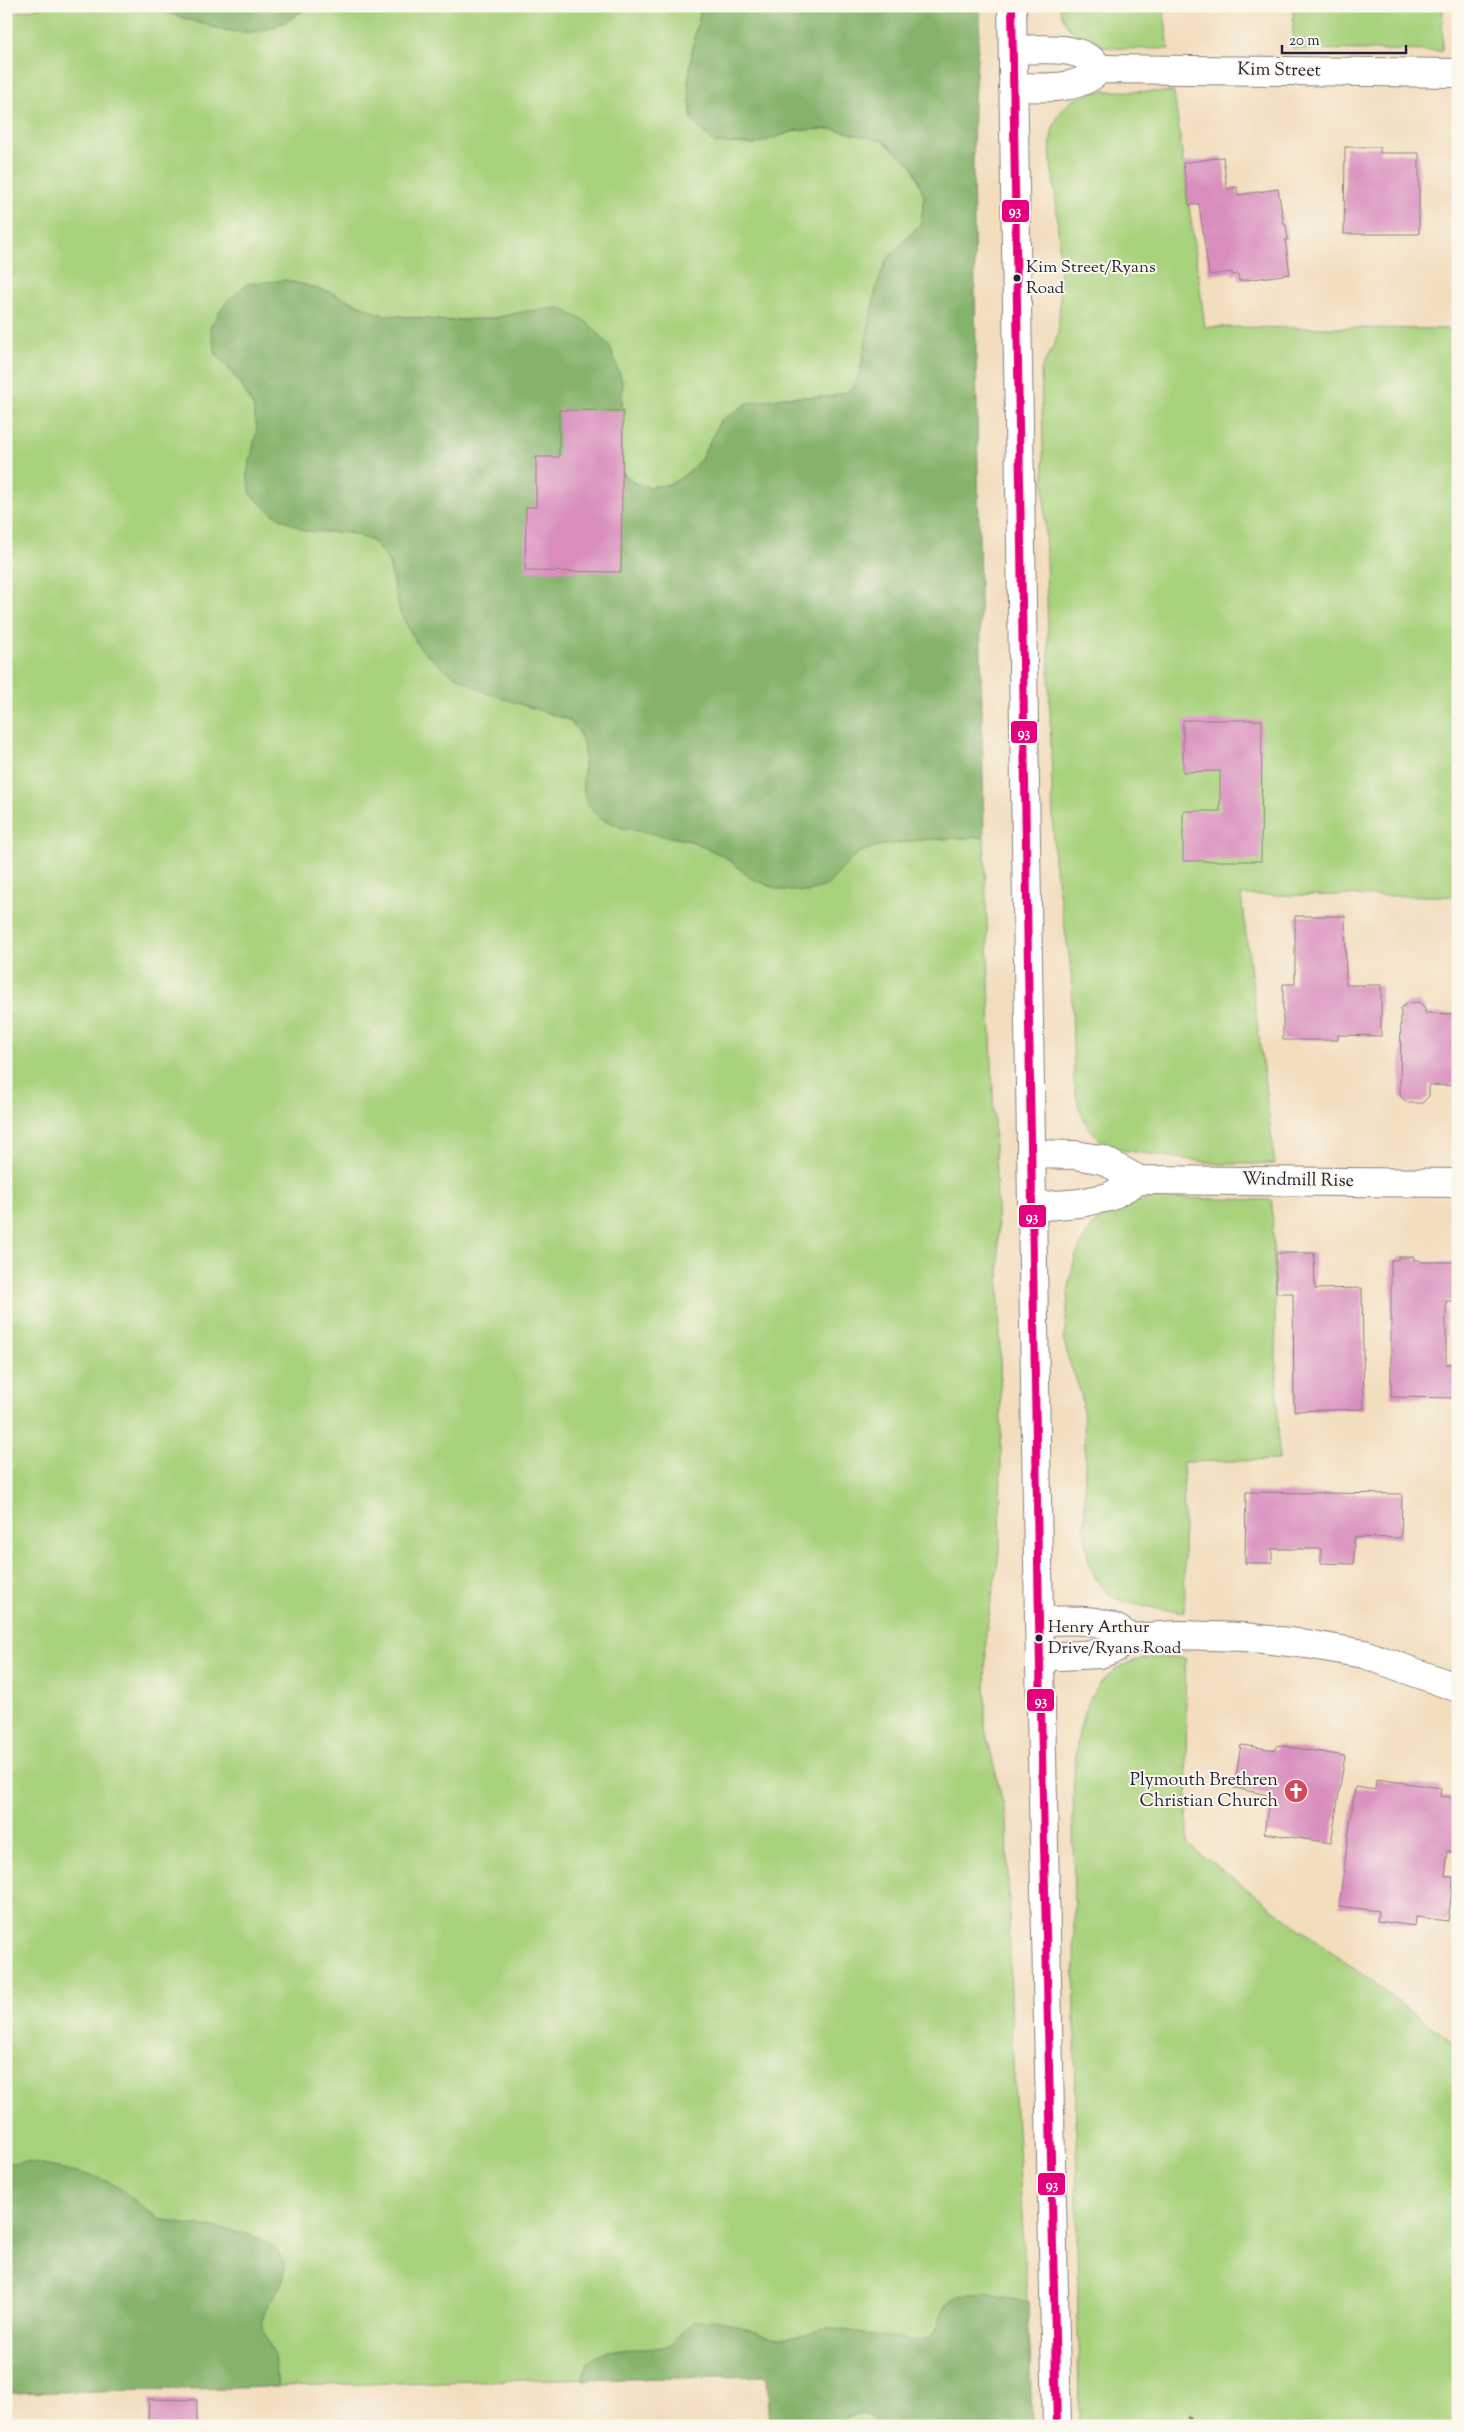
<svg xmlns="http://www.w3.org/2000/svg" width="1464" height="2432" font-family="'Sorts Mill Goudy',serif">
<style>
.green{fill:#a8d17c;stroke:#657a5c}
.forest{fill:#86b36c;stroke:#546a54}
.building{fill:#d88dbd}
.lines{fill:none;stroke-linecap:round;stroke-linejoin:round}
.street-casing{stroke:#8a807c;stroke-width:30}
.primary-casing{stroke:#8a807c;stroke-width:30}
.path{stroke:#8a807c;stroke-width:3;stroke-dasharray:4 4;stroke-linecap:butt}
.street{stroke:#fff;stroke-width:28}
.primary{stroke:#fff;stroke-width:28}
.bus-1-casing{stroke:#fbf7ec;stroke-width:11}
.bus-1{stroke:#e5007d;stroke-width:8}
.bus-dot{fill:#22223b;stroke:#fbf7ec;stroke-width:2}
.labels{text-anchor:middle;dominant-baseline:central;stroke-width:4;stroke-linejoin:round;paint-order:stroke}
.bus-label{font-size:17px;fill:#22223b;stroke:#fbf7ec;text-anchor:start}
.street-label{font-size:18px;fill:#22223b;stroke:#fbf7ec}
.poi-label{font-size:18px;fill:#22223b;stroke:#fbf7ec;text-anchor:end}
.line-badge{stroke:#fbf7ec;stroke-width:2}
.badge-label{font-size:14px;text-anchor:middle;font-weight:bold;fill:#fff}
</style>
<rect width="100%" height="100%" fill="#fbf7ec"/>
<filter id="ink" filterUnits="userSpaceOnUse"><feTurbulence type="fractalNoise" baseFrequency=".02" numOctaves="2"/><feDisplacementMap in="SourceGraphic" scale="10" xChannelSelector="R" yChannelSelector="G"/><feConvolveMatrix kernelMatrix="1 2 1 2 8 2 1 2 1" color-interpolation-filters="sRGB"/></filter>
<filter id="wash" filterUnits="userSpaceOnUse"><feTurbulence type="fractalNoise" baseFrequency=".0096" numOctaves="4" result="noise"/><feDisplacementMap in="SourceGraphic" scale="20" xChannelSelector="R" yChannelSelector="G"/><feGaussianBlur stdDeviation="1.12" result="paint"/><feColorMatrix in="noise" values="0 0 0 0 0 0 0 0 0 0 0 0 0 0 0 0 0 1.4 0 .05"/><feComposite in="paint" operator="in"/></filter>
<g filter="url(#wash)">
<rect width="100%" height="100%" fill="#f2ddbd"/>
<g class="green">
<path d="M46,6H136L285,23L309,6H702L694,38L688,82L692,120L714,143L756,144L797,130L833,129L883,141L913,166L924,196L921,223L886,261L877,285L859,377L849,391L830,397H785L720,421C714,433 709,449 701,459C687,479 660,493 637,484C631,482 626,475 622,471V381L609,345L587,322L527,311L495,318L446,321L380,314L327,291L216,354C235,376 257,398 257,429C256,441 249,461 247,475L305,531C335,532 378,528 389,564C392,572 393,582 394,591L540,710C549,713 563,715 570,721C589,738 584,764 583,787L671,837L691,841L724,856L752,879L845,864L857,853L877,846L918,840L984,837L999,1264L1001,1440L1000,1549L986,1633L985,1729L1007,1820L1012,2045L1031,2367L6,2393V15Z"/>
<path d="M1059,6H1163L1169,49C1127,47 1072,58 1059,6Z"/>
<path d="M1293,6H1443L1442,51L1293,49Z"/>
<path d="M1103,91L1174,92L1205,327L1458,329V896L1241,895L1275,1164H1220L1122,1150L1106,1144L1096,1136L1085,1122L1078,1104L1074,1083L1071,967L1054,861L1041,370C1046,357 1056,346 1058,332C1062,295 1059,240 1056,202C1054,178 1045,146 1055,123C1064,101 1081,94 1103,91Z"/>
<path d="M1161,1198L1272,1200L1279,1460L1183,1462L1185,1612C1123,1603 1091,1607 1085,1534C1084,1490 1087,1444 1082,1400C1080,1382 1069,1368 1066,1350C1063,1337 1066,1322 1067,1308C1071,1244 1091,1203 1161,1198Z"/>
<path d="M1185,1658L1188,1845L1458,2046V2426H1079L1073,1821C1074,1767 1071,1683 1131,1662C1147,1656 1168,1658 1185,1658Z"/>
<path d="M864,2414L889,2426H842L846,2417Z"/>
</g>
<g class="forest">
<path d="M136,6H309C292,17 274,30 253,32C215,35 175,10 136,6Z"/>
<path d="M702,6H981L974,100L973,168L984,837L918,840L877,846L857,853L828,885L807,892L780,890L752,879L724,856L691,841L623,828L601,819L587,805L583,787L585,752L580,733L569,720L486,693L445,670L419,647L400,613L389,562L373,541L351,533L305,531L273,514L251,495L247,475L257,430L253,406L238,380L216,354L210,327L227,301L247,284L286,280L327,291L380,314L446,321L495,318L527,311L560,308L587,322L609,345L622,381V472L635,483L649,487L672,484L690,471L701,459L720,421L748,403L785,397H830L849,391L859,377L877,285L886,261L921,223L924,196L913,166L883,141L833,129L797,130L756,144L714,143L692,120L688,82L694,38Z"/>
<path d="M26,2162C52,2167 87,2172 111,2183C129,2192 141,2210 160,2218C195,2232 268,2222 283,2262C290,2283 269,2296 264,2314C259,2330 270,2342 274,2357C276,2367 277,2377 278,2387L6,2393V2163Z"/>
<path d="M983,2293L1028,2302L1032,2426H889L864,2414L846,2417L842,2426H770L767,2376L582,2380C588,2334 639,2357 668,2345C681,2340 685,2321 700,2320C729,2317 752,2335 780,2338C797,2340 812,2329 829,2329C859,2330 889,2339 920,2341C947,2335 932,2307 959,2296C966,2293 976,2294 983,2293Z"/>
</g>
<g id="blocks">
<g class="building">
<path d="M1345,147H1380V153H1419V234H1344Z"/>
<path d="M1223,157L1227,189L1237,187L1238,195L1278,189L1284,225H1286L1288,240H1285L1290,274L1239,281L1238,274L1232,275V272L1209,275L1199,204L1189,205L1183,163Z"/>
<path d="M559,410L623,411L621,572L525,571L526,507H536V457H559Z"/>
<path d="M1183,720H1262L1261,861H1183V811H1220V771L1183,772Z"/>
<path d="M1295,916H1345L1346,985H1381V1036L1338,1035V1040H1283V984H1295Z"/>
<path d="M1419,1002L1425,1008V1013L1458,1014V1086L1429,1085V1096L1422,1103H1408L1400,1096L1401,1008L1408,1003Z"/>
<path d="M1276,1253H1314L1315,1289L1362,1288L1364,1409L1294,1411L1293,1293H1276Z"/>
<path d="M1398,1257H1414V1260H1420L1421,1262H1458V1301H1446V1364H1458V1398L1391,1397V1260H1398Z"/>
<path d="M1246,1492L1402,1494L1401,1538L1354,1537V1564L1321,1563V1549H1272V1563H1245Z"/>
<path d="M1241,1745L1276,1750L1277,1745L1345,1756L1331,1843L1264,1833L1270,1795L1234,1788Z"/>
<path d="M1376,1779L1441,1788L1440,1796L1458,1798V1853L1448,1851L1445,1876L1454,1877L1448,1921L1416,1917L1415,1926L1377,1921L1378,1911L1339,1906L1355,1787L1375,1790Z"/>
<path d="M149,2399L197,2400V2426H148Z"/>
</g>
</g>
</g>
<g filter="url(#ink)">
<use href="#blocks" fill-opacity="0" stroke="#8a807c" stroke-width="1"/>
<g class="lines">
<g class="street-casing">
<g id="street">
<path d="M1013,50C1041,50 1082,43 1100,69"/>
<path d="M1013,87C1041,87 1079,92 1100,69L1458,73"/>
<path d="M1031,1154L1076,1155L1103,1160L1139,1180L1458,1183"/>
<path d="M1032,1207L1080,1203L1109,1197L1139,1180"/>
<path d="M1039,1621C1070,1621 1105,1615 1129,1638"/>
<path d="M1040,1657L1100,1654L1116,1648L1129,1638L1179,1635L1244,1637L1307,1644L1364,1654L1458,1688"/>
</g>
</g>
<g class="primary-casing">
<path id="primary" d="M1012,6L1039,1621L1057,2426"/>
</g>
<path class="path" d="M1187,2417L1200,2426"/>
<use href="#street" class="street"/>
<use href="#primary" class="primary"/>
<g class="bus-1-casing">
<path id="bus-1" d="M1012,6L1039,1621L1057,2426"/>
</g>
<use href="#bus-1" class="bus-1"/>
</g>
</g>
<defs>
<g id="church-disc" transform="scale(1.25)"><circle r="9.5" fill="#d1495b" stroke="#fbf7ec"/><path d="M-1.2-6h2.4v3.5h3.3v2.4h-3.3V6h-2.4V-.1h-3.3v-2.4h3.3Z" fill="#fff"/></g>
</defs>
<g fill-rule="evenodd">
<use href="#church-disc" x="1296" y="1791"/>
</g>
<g class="bus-dot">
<circle cx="1017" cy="278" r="4.5"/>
<circle cx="1039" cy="1638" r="4.5"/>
</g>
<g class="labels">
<g class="bus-label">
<text x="1026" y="268">Kim Street/Ryans<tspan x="1026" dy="21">Road</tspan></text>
<text x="1048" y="1628">Henry Arthur<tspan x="1048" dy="21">Drive/Ryans Road</tspan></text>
</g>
<g class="street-label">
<text transform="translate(1279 71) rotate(1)">Kim Street</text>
<text transform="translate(1298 1181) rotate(1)">Windmill Rise</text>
</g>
<g class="poi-label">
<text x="1278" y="1781">Plymouth Brethren<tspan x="1278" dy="21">Christian Church</tspan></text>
</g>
</g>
<g class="line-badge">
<rect x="1001" y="199" width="29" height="24" rx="5" fill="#e5007d"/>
<rect x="1010" y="720" width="28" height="24" rx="5" fill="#e5007d"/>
<rect x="1018" y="1204" width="29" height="24" rx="5" fill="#e5007d"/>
<rect x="1026" y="1688" width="29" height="24" rx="5" fill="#e5007d"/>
<rect x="1037" y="2172" width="29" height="24" rx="5" fill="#e5007d"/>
</g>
<g class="badge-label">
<text x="1015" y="215">93</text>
<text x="1024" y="737">93</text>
<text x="1032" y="1221">93</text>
<text x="1041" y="1705">93</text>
<text x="1052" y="2189">93</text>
</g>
<rect width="1464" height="2432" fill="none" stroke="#fbf7ec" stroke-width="25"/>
<path d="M1282 45v8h124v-8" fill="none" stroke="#22223b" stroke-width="2.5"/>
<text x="1289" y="45" font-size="15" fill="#22223b" stroke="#fbf7ec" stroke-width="4" paint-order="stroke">20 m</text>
</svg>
